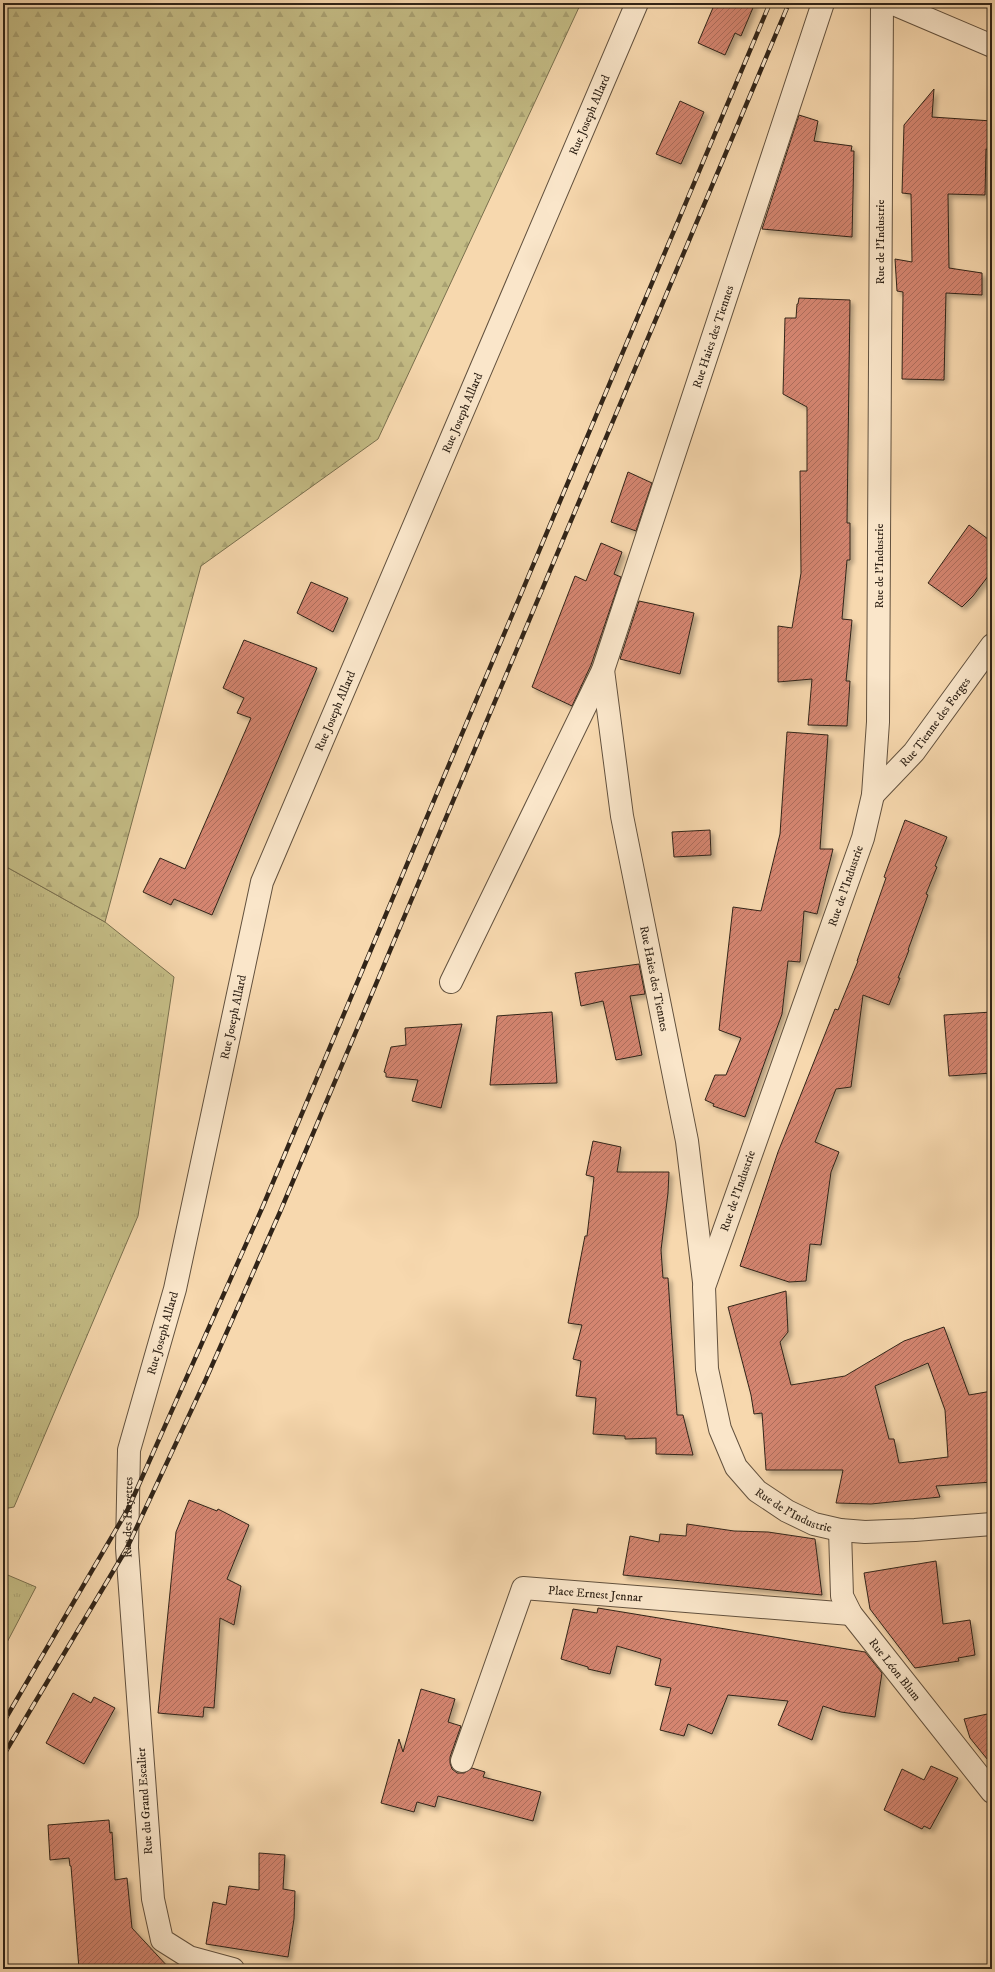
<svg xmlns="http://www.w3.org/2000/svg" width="995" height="1972" font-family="'IM FELL DW Pica',serif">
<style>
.grass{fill:url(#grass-tufts);stroke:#7a704e}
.forest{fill:url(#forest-firs);stroke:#7a704e}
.building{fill:url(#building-hatch);stroke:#312418;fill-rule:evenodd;filter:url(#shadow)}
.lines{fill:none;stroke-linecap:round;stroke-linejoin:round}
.minor-casing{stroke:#62513e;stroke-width:24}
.minor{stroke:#fae6ca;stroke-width:22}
.rail-casing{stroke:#312418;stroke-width:4.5}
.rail{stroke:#fae6ca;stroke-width:3;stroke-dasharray:9;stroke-linecap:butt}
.labels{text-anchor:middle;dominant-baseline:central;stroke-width:3.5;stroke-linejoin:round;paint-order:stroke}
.street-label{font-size:12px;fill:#312418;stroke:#fae6ca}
</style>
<defs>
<pattern id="grass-tufts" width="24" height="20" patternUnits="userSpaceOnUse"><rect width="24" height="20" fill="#c4bc85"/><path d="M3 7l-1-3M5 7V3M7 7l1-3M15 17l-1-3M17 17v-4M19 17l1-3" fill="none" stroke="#a9a172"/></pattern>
<pattern id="forest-firs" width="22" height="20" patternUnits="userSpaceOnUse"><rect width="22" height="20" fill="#c4bc85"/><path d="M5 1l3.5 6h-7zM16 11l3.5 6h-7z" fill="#a9a172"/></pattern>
<pattern id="building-hatch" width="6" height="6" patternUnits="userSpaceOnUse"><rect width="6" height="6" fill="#d48570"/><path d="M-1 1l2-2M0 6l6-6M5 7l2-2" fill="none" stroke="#ad6d5b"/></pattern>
<filter id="shadow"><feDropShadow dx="3.5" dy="3.5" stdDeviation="2" flood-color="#0004"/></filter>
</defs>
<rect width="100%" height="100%" fill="#f7d8ae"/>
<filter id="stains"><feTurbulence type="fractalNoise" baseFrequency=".005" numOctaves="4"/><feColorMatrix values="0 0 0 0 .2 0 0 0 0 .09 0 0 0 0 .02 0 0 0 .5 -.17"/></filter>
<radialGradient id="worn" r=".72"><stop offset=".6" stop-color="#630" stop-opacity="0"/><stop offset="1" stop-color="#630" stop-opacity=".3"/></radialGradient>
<g class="grass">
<path d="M3,865L105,922L174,977L138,1216L14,1507L3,1509Z"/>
<path d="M3,1573L36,1587L3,1650Z"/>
</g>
<path class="forest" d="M3,3H581L378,439L201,566L105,922L3,865Z"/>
<g class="building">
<path d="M715,3H755L741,36L735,33L725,55L698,43Z"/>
<path d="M934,89L932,117L992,121V150L986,149L985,195L948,194L949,268L982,273V295L946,293L944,380L902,379L903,292L897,291L895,259L912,262L911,194L902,193L904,125Z"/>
<path d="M680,101L704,112L681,164L656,154Z"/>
<path d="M799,115L818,121L814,141L852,146L851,151H854L852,237L762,229Z"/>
<path d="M799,298L850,300L847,523H850V560H847L842,619L852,620L846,681H850L847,726L808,725L812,679L778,682V626L792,628L801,573L800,471H807V407L783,394L785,318H796L797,304H798Z"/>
<path d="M628,472L652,483L636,531L611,522Z"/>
<path d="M969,525L992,542V571L973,596L962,607L928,583Z"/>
<path d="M601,543L622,552L614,574L621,577L591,665L572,706L532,687L575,576L586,581Z"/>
<path d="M311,582L348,598L333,632L297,613Z"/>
<path d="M639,601L694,613L680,674L620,659Z"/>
<path d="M244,640L317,668L212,915L174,899L171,905L143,892L160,858L185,869L251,718L237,713L244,698L223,688Z"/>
<path d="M787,732L828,735L820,849H833L817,914L804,911L800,962L788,961L782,1014L745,1117L713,1106L714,1104L705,1100L715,1075H726L741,1038L719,1030L733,907L761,911L780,834Z"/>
<path d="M905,820L947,837L935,866L937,867L926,894L928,895L908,950H909L898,978H900L889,1005L863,995L851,1087L836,1089L815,1142L839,1152L831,1172L821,1245L810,1244L806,1281L789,1282L740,1266L778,1152L835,1009L838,1010L858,961H857L886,878L884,877Z"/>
<path d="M710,830L711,855L674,857L672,832Z"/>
<path d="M639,964L645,994L630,996L642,1055L616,1060L603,1001L581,1006L575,973Z"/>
<path d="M552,1012L557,1083L490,1085L497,1016Z"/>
<path d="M992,1012V1073L949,1076L944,1015Z"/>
<path d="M462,1024L441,1108L412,1101L418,1080L386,1077V1073L384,1072L391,1047L406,1045L405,1028Z"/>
<path d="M593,1141L621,1147L617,1172H669L668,1193L661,1250L663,1278H668L677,1415H683L693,1455L656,1454V1438L625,1439V1436L593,1434L596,1398L576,1396L581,1361L573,1359L582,1325L568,1323L585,1236H587L594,1177L586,1175Z"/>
<path d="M786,1291L788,1332L780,1342L791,1385L845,1376L904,1341L944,1327L969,1395L992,1391V1482L936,1486L940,1497L871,1504L836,1503L843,1470H766L762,1413L754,1414L751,1395L728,1307ZM928,1363L945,1410L948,1457L899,1463L894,1439H889L875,1386Z"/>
<path d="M189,1500L217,1511L218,1509L249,1525L227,1579L241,1586L234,1625L220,1618L214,1708L204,1707L203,1717L158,1713L176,1532Z"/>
<path d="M687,1524L734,1531L768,1532L815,1539L822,1595L623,1575L630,1536L659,1542L660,1534L686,1536Z"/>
<path d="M936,1561L943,1624L970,1620L975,1655L958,1658L959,1661L915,1668L870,1609L864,1573Z"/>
<path d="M598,1608L865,1652L882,1673L875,1717L841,1712L823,1706L812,1740L778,1725L788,1701L728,1695L712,1734L688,1724L684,1736L660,1730L671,1688L655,1685L661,1659L617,1646L610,1674L588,1669V1667L561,1659L573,1609L597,1613Z"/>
<path d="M421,1689L455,1699L448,1722L461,1726L450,1757V1763L452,1769L457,1773H464L472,1768L485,1772L483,1777L541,1792L533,1821L438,1796L435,1807L417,1802L414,1812L381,1803L399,1739L403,1752Z"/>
<path d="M73,1693L91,1703L94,1697L115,1708L84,1764L46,1743Z"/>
<path d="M992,1713V1765L970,1738L964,1719Z"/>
<path d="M931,1766L958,1778L930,1829L924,1826L922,1829L884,1810L902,1769L924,1780Z"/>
<path d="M109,1820L110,1833L112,1832L115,1880L127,1878L132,1928L170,1969H79L71,1866H70L69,1858L50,1860L48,1825Z"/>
<path d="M259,1853L285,1855L283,1889L295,1891L294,1919L288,1957L206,1944L213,1902L226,1905L229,1886L259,1890Z"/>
</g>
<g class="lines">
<g class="minor-casing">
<g id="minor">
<path id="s1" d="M882,3L878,722L873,795L863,838L704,1287L707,1369L720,1429L736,1467L757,1491L787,1511L814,1524L840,1530L865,1532L915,1530L992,1524"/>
<path d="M891,3L992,46"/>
<path id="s2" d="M603,670L622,816L687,1141L704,1282"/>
<path id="s3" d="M873,795L914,752L992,645"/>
<path id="s4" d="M451,982L603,670L823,3"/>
<path id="s5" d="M840,1530L842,1596L851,1614L992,1792"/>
<path id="s6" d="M462,1761L523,1588L851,1614"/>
<path id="s7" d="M233,1969L189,1957L162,1940L153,1899L127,1548L129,1450L175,1289L262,882L637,3"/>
</g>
</g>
<use href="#minor" class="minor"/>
<g class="rail-casing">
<g id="rail">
<path d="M3,1723L128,1509L263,1206L770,3"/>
<path d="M3,1756L127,1548L206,1379L280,1212L789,3"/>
</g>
</g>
<use href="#rail" class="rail"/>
</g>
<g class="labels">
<g class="street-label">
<text stroke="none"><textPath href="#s7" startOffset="1987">Rue Joseph Allard</textPath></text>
<text transform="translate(880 242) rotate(-90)">Rue de l'Industrie</text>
<text stroke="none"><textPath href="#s4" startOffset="698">Rue Haies des Tiennes</textPath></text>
<text stroke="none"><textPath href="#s7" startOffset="1663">Rue Joseph Allard</textPath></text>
<text transform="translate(879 566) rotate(-90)">Rue de l'Industrie</text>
<text stroke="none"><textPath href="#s7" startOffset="1339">Rue Joseph Allard</textPath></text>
<text stroke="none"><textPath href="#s3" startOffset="96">Rue Tienne des Forges</textPath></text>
<text transform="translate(846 886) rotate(-71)">Rue de l'Industrie</text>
<text stroke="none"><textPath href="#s2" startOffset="313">Rue Haies des Tiennes</textPath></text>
<text stroke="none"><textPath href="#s7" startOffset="1015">Rue Joseph Allard</textPath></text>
<text transform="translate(738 1191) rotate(-71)">Rue de l'Industrie</text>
<text stroke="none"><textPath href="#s7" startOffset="691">Rue Joseph Allard</textPath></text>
<text stroke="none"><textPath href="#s1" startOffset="1571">Rue de l'Industrie</textPath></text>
<text stroke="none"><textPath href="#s7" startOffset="502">Rue des Hayettes</textPath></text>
<text stroke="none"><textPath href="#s6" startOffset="256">Place Ernest Jennar</textPath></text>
<text stroke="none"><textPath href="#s5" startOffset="157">Rue Léon Blum</textPath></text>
<text transform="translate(145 1801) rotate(-94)">Rue du Grand Escalier</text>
</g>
</g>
<rect width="995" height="1972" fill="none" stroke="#f7d8ae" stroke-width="16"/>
<rect x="4" y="4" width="987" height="1964" fill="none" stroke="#312418" stroke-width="2"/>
<rect x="8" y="8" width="979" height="1956" fill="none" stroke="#312418"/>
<rect width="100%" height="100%" filter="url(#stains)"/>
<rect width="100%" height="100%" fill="url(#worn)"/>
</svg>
